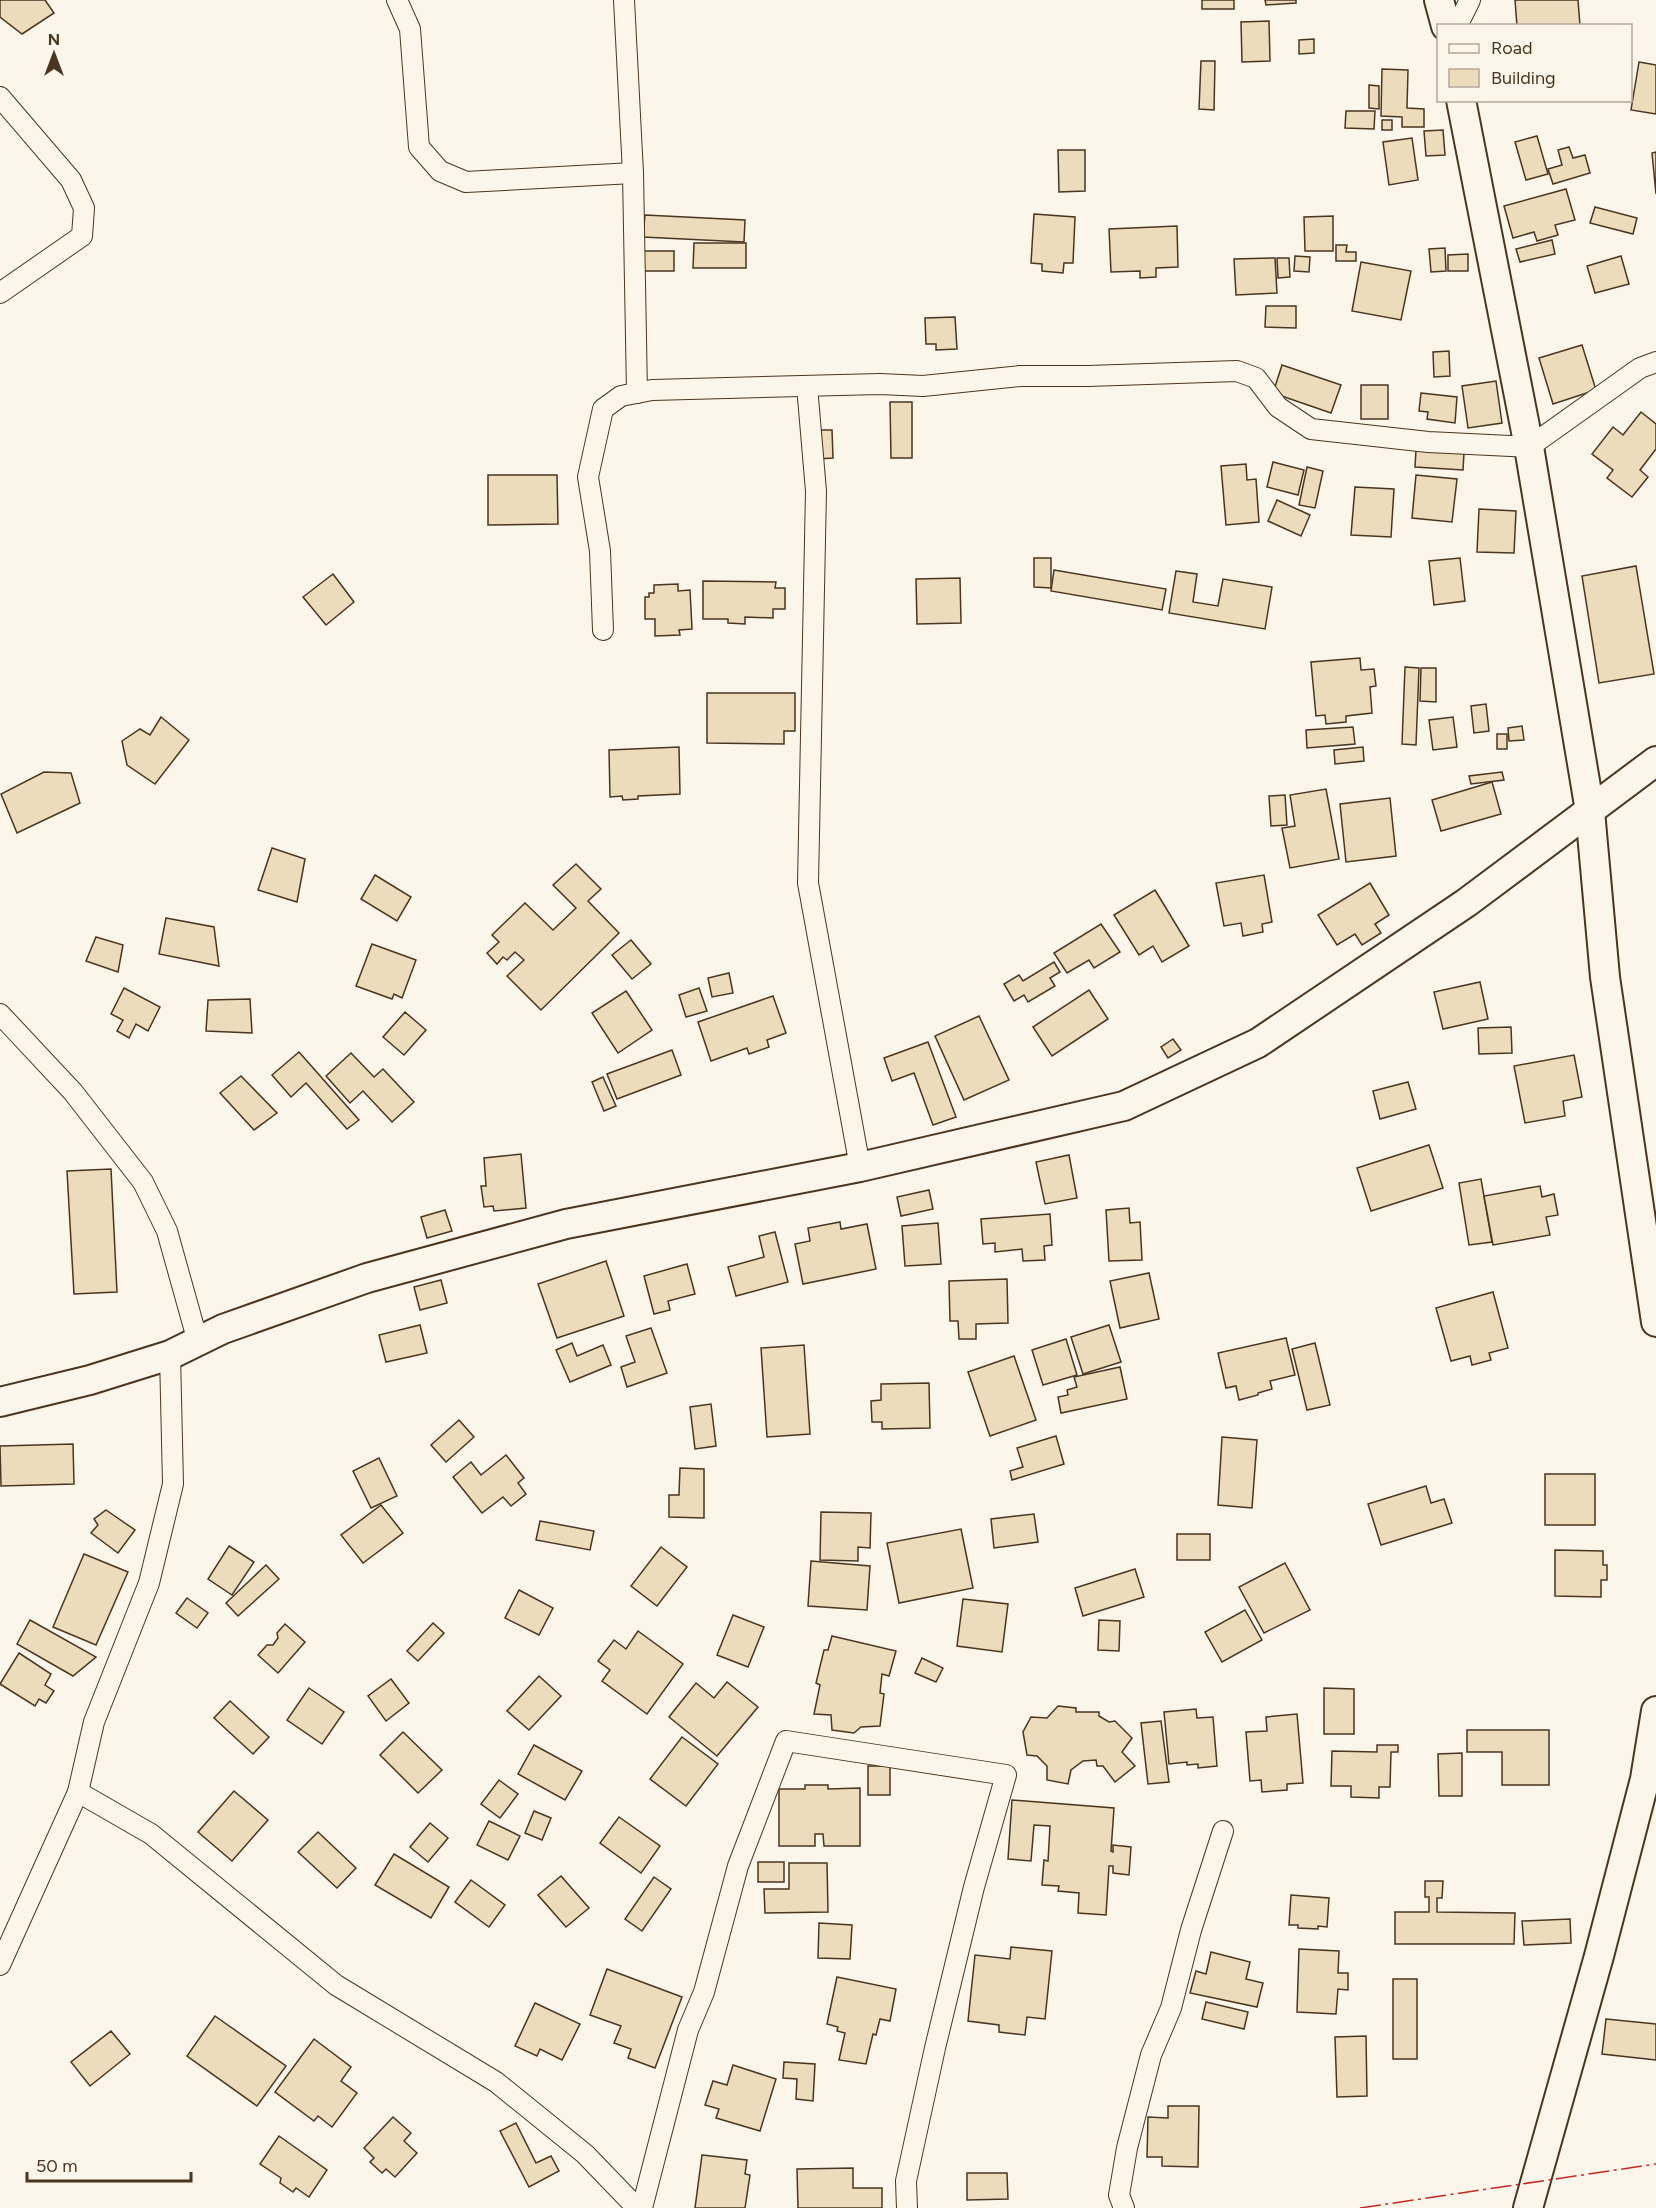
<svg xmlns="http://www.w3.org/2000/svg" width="1656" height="2208" font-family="Figtree,sans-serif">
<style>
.building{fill:#ecdcbc;stroke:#4a3520;stroke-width:1.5}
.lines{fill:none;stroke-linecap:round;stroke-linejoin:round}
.street-casing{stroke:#4a3520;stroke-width:22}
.secondary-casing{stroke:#4a3520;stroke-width:32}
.street{stroke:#fbf6e9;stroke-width:20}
.secondary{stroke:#fbf6e9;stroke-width:28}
.power{stroke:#c62828;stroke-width:1.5;stroke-dasharray:21 4.5 3 4.5;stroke-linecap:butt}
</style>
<rect width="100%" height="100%" fill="#fbf6e9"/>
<g class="building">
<path d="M0,0H45L54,13L22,34L0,17Z"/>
<rect x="1202" y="0" width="32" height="9"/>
<path d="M1265,0H1296V3L1266,5Z"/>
<path d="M1515,0H1578L1580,26H1517Z"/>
<path d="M1269,21L1270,61L1242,62L1241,22Z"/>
<path d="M1314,39V53L1299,54V40Z"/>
<path d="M1201,61H1215L1214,110L1199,109Z"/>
<path d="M1639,62L1656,65V114L1631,110Z"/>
<path d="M1382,69L1408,70L1407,108L1424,109V127H1402V117L1381,116Z"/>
<path d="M1369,85L1379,86V109L1369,108Z"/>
<path d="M1346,111H1375L1374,129L1345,128Z"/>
<rect x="1382" y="120" width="10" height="10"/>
<path d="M1443,130L1445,155L1426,156L1424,131Z"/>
<path d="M1537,136L1548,174L1526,180L1515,142Z"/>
<path d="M1412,138L1418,180L1389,185L1383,142Z"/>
<path d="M1569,147L1573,158L1585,155L1590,173L1553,184L1548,169L1562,165L1558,150Z"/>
<path d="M1058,150H1085V191L1059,192Z"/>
<path d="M1656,152V194L1652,153Z"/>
<path d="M1566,189L1575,220L1555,225L1558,235L1537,241L1534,232L1513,238L1504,206Z"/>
<path d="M1595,207L1637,218L1633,234L1590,223Z"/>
<path d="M1034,214L1075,217L1073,263H1064L1063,273L1042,271V264L1031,263Z"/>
<path d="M645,215L745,220L744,242L643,237Z"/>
<path d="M1333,216V251H1305L1304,217Z"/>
<path d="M1177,226L1178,267L1156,268V277L1140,278V271L1111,272L1109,229Z"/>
<path d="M1552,240L1555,254L1520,262L1516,249Z"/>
<path d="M694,243H746V268H693Z"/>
<path d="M1336,245H1347L1346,252H1356V261H1336Z"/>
<path d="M1445,248L1446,271L1431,272L1429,249Z"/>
<rect x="644" y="251" width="30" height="20"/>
<path d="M1468,254V271H1448V255Z"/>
<path d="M1295,256L1310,257L1309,272L1294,271Z"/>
<path d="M1621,256L1629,284L1595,293L1587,266Z"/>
<path d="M1275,258L1277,293L1236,295L1234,259Z"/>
<path d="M1277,258H1289L1290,277L1278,278Z"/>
<path d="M1361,262L1411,271L1401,320L1352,311Z"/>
<path d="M1266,306H1296V328L1265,327Z"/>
<path d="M955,317L957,349L936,350V344H926L925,318Z"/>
<path d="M1582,345L1596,390L1553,404L1539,358Z"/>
<path d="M1449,351L1450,376L1434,377L1433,352Z"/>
<path d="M1282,365L1341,385L1331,413L1273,393Z"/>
<path d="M1496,381L1502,423L1468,428L1462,386Z"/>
<rect x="1361" y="385" width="27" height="34"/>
<path d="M1421,393L1457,397L1455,423L1427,419L1428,412L1419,411Z"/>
<path d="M890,402H912V458H891Z"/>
<path d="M1641,412L1656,424V449L1640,470L1648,477L1632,497L1607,478L1613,470L1592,454L1613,427L1623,435Z"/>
<path d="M816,430H832L833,458L817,459Z"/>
<path d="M1416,450L1464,453L1463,470L1415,467Z"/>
<path d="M1273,462L1304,470L1298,495L1267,487Z"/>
<path d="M1246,464L1247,480L1256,479L1259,522L1226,525L1221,466Z"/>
<path d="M1307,467L1323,471L1315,508L1299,505Z"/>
<path d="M488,475H557L558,524L488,525Z"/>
<path d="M1416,475L1457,479L1452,522L1412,518Z"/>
<path d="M1355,487L1394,489L1391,537L1351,535Z"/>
<path d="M1277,500L1310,515L1301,536L1268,521Z"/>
<path d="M1479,509L1516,511L1514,553L1477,552Z"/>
<path d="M1034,558H1051V588L1034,587Z"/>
<path d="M1460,558L1465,601L1434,605L1429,561Z"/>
<path d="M1636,566L1654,674L1599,683L1582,576Z"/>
<path d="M1054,570L1166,589L1162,610L1051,591Z"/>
<path d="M1176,571L1197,574L1193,602L1218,606L1223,579L1272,587L1265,629L1169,613Z"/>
<path d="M333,574L354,602L326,625L303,597Z"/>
<path d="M960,578L961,623L917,624L916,579Z"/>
<path d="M703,581L776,582L775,588H785V609H773V618L745,617V624L728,623V619H703Z"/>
<path d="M678,584V591L690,590L692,629L679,630L680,635L655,636V619H645V597H649V593H654V585Z"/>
<path d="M1360,658L1361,670L1374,669L1376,686L1370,687L1372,713L1346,716V722L1326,724L1325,715L1316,716L1311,662Z"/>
<path d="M1405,667L1419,668L1416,745L1402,744Z"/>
<path d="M1421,668H1436V702L1420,701Z"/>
<path d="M707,693H795V731H784V744L707,743Z"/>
<path d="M1486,704L1489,731L1474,733L1471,706Z"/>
<path d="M161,717L189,740L155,784L127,765L122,741L140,729L150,735Z"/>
<path d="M1453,717L1457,747L1433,750L1429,720Z"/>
<path d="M1522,726L1524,740L1509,741L1508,728Z"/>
<path d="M1353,727L1355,744L1307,748L1306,730Z"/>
<rect x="1497" y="734" width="10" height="15"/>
<path d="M679,747L680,794L638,796V799L623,800L622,796L610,797L609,750Z"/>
<path d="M1363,747L1364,761L1335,764L1334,750Z"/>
<path d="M44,772L71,773L80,803L17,833L1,794Z"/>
<path d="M1502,772L1504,780L1471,784L1469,776Z"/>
<path d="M1492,782L1501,814L1441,831L1432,800Z"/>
<path d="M1326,789L1339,859L1290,868L1282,828L1295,826L1290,795Z"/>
<path d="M1285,795L1287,825L1271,826L1269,796Z"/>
<path d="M1390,798L1396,856L1346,862L1340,804Z"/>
<path d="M272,848L305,859L297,902L258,890Z"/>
<path d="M576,864L601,889L588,901L619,933L541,1010L507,976L524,960L515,952L507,960L503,957L497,964L487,953L499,942L492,935L525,903L553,930L576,908L553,885Z"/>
<path d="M375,875L411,897L397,921L361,899Z"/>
<path d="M1264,875L1272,922L1262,924L1263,932L1243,936L1241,923L1224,926L1216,883Z"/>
<path d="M1370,883L1389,915L1375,924L1381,933L1362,945L1355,934L1337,945L1318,915Z"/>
<path d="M1155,890L1189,946L1162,962L1153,946L1139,955L1114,915Z"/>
<path d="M166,918L214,927L219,966L159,954Z"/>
<path d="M1101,924L1120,952L1094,968L1089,960L1067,973L1054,953Z"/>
<path d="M96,937L123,945L118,972L86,961Z"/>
<path d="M631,940L651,964L632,979L612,955Z"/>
<path d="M372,944L416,960L402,998L394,994L392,999L356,986Z"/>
<path d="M1054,962L1060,972L1050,978L1055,986L1028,1002L1024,995L1014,1001L1004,984L1019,975L1023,981Z"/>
<path d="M729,973L733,993L712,997L708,978Z"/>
<path d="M1480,982L1488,1019L1443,1029L1434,992Z"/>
<path d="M124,988L160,1007L148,1031L136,1024L129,1038L117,1031L123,1020L111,1014Z"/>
<path d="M699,988L707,1011L686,1017L679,995Z"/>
<path d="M1089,990L1108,1019L1052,1056L1033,1027Z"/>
<path d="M626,991L652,1030L618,1053L592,1013Z"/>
<path d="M773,996L786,1033L767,1040L769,1047L749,1054L747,1048L711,1061L698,1022Z"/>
<path d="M250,999L252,1033L206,1031L208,1000Z"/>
<path d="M405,1012L426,1030L404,1055L383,1037Z"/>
<path d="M979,1016L1009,1080L964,1100L935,1036Z"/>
<path d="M1511,1027L1512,1053L1479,1054L1478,1028Z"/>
<path d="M1173,1039L1181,1050L1168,1058L1161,1047Z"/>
<path d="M928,1042L956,1117L933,1125L914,1073L892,1081L884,1058Z"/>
<path d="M672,1050L681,1075L617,1099L607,1074Z"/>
<path d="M299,1052L359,1120L347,1129L306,1083L291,1097L272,1075Z"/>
<path d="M351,1053L374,1077L383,1069L414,1102L392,1122L363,1091L350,1103L326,1076Z"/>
<path d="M1574,1055L1582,1097L1563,1101L1565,1116L1525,1123L1514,1066Z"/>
<path d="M241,1076L277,1113L254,1130L220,1093Z"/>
<path d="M603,1077L616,1106L604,1111L592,1082Z"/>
<path d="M1408,1082L1416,1109L1380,1119L1373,1091Z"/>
<path d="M1429,1145L1443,1188L1371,1211L1357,1168Z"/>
<path d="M521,1154L526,1208L494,1211L493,1206L484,1207L481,1186H486L484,1158Z"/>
<path d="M1069,1155L1077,1198L1045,1204L1036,1162Z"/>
<path d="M111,1169L117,1292L74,1294L67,1171Z"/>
<path d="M1481,1179L1492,1242L1469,1245L1459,1183Z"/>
<path d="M1540,1186L1542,1197L1554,1194L1558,1215L1546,1217L1550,1235L1493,1245L1484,1196Z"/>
<path d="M929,1190L933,1209L901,1216L897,1197Z"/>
<path d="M1129,1208L1130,1223L1140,1222L1142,1260L1109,1261L1106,1210Z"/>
<path d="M445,1210L452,1231L427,1238L421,1217Z"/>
<path d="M1050,1214L1052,1245L1044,1246L1045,1260L1023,1261L1022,1249L995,1252V1243L983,1244L981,1219Z"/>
<path d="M840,1222L841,1229L867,1224L876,1269L803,1284L795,1244L810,1241L808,1228Z"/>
<path d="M938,1223L941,1264L905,1266L902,1226Z"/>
<path d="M775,1232L788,1282L736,1296L728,1267L764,1257L759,1236Z"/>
<path d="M606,1261L624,1316L557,1338L538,1284Z"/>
<path d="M687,1264L695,1294L668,1301L670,1310L654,1314L644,1276Z"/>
<path d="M1149,1273L1159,1319L1120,1328L1110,1281Z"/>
<path d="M1007,1279L1008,1323L976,1324V1339H959L958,1321H950L949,1281Z"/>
<path d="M441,1280L447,1303L420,1310L414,1287Z"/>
<path d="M1493,1292L1508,1348L1489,1353L1491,1360L1472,1365L1470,1356L1451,1361L1436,1308Z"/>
<path d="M420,1325L427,1353L386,1362L379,1335Z"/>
<path d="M1109,1325L1121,1362L1083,1374L1071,1337Z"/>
<path d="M651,1328L667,1373L627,1387L621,1367L635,1362L626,1336Z"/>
<path d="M1286,1338L1295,1375L1270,1381L1272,1389L1258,1393V1395L1239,1400L1236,1386L1226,1388L1218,1353Z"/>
<path d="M1066,1339L1077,1375L1043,1385L1032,1350Z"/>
<path d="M572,1343L577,1356L603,1345L611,1365L570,1382L556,1350Z"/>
<path d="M1315,1343L1330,1405L1307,1410L1292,1349Z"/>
<path d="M804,1345L810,1434L767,1437L761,1348Z"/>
<path d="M1014,1356L1036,1420L990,1436L968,1372Z"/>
<path d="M1120,1367L1127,1399L1061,1413L1058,1397L1068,1395L1067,1390L1077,1387L1074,1377Z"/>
<path d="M929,1383L930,1428L882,1429V1422H872L871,1401L881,1400V1384Z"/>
<path d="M711,1404L716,1446L695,1449L690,1407Z"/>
<path d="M459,1420L474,1437L446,1462L431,1445Z"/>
<path d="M1056,1436L1064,1464L1012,1480L1010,1471L1023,1467L1017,1448Z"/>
<path d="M1222,1437L1257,1440L1252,1508L1218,1505Z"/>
<path d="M73,1444L74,1484L1,1486L0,1446Z"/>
<path d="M506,1455L524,1478L518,1483L526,1494L511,1506L503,1497L482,1513L453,1477L471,1462L481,1475Z"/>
<path d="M379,1458L397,1496L371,1508L353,1471Z"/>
<path d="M680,1468L704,1469V1518L669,1517V1495H679Z"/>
<rect x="1545" y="1474" width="50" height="51"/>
<path d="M1426,1486L1431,1503L1444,1499L1452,1523L1381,1545L1368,1504Z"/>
<path d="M381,1505L403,1533L363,1563L341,1535Z"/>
<path d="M106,1510L135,1530L118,1553L91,1533L98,1525L94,1519Z"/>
<path d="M821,1512L871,1513L870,1548L858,1547V1561L820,1560Z"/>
<path d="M1034,1514L1038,1542L994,1548L991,1519Z"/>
<path d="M540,1521L594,1531L590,1550L536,1540Z"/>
<path d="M961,1529L973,1588L899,1603L887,1543Z"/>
<rect x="1177" y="1534" width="33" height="26"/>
<path d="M229,1546L254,1562L232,1595L208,1579Z"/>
<path d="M661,1547L687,1567L657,1606L631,1586Z"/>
<path d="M1555,1550L1603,1551V1565H1607V1580H1601V1597L1555,1596Z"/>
<path d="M84,1554L128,1572L96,1645L53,1627Z"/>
<path d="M811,1561L870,1566L867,1610L808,1606Z"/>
<path d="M1285,1563L1310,1610L1264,1633L1239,1587Z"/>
<path d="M266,1565L279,1579L238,1616L226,1603Z"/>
<path d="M1135,1569L1144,1597L1083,1616L1075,1588Z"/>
<path d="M519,1590L553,1608L539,1635L505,1618Z"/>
<path d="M187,1598L208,1613L197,1628L176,1613Z"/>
<path d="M963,1599L1008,1604L1002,1652L957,1646Z"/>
<path d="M1245,1610L1262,1640L1222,1662L1205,1632Z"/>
<path d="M733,1615L764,1627L748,1667L717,1655Z"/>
<path d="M30,1620L96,1657L73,1676L17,1644Z"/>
<path d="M1099,1620L1120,1621L1119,1651L1098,1650Z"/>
<path d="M433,1623L444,1633L418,1661L407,1651Z"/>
<path d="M285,1624L305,1642L278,1673L258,1655L267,1645H273L278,1638L277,1633Z"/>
<path d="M638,1631L683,1664L647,1714L602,1681L610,1670L598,1661L614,1640L626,1649Z"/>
<path d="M832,1636L896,1651L889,1676L882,1674L880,1693L884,1694L880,1726L861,1727L854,1733L832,1730L831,1715L814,1714L820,1685L816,1683L824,1650H828Z"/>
<path d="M19,1653L51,1674L45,1685L54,1691L46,1703L39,1699L35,1706L0,1684Z"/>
<path d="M922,1658L943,1668L936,1682L915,1673Z"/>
<path d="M539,1676L561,1696L529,1730L507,1711Z"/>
<path d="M391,1679L409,1703L386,1721L368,1696Z"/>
<path d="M727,1682L758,1707L717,1756L669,1717L696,1683L714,1698Z"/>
<path d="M309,1688L344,1712L322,1744L287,1720Z"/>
<path d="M1324,1688L1354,1689V1734H1324Z"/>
<path d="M230,1701L269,1737L253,1754L214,1718Z"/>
<path d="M1058,1706L1076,1708V1712H1099V1716L1109,1722L1115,1721L1132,1738L1122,1752L1135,1766L1115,1782L1103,1766H1097L1096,1760L1083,1761L1071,1770L1068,1784L1047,1780V1766L1037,1756L1027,1755L1023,1732L1031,1717L1047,1718Z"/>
<path d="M1196,1709L1197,1718L1213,1717L1217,1766L1198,1768V1764L1187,1765V1762L1169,1764L1164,1712Z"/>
<path d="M1297,1714L1303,1783L1287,1784V1790L1262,1792L1261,1780L1250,1781L1246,1732L1267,1731L1266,1717Z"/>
<path d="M1161,1721L1169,1782L1148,1784L1141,1723Z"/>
<path d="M1467,1730H1549V1785H1502V1752H1467Z"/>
<path d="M403,1732L442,1770L418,1793L380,1755Z"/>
<path d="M682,1737L718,1764L686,1806L650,1779Z"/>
<path d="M534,1745L582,1771L565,1800L518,1774Z"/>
<path d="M1377,1745H1398V1752H1391L1390,1787H1379V1798L1351,1797V1786H1331L1332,1751L1377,1752Z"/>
<path d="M1462,1753V1796H1439L1438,1754Z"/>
<rect x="868" y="1766" width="22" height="29"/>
<path d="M499,1780L518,1794L500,1818L481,1804Z"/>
<path d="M805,1785H828V1789L860,1788V1846H824L823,1834H815V1846H779V1789H805Z"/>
<path d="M234,1791L268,1820L232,1861L198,1832Z"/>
<path d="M1012,1800L1114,1808L1111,1851L1113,1852V1845L1131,1847L1129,1875L1113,1873V1866H1109L1106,1915L1078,1913L1079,1893L1058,1891L1059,1886L1042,1885L1044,1860L1048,1861L1050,1826L1034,1825L1031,1861L1008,1859Z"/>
<path d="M534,1811L551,1818L542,1840L525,1833Z"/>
<path d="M619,1817L660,1846L641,1873L600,1843Z"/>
<path d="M489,1821L520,1836L508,1860L477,1845Z"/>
<path d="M430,1823L448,1838L428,1862L410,1847Z"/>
<path d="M318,1832L356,1868L337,1888L298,1852Z"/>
<path d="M394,1854L449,1887L431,1918L375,1885Z"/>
<rect x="758" y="1862" width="26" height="20"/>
<path d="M789,1863H827L828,1912L765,1913L764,1889H789Z"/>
<path d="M561,1876L589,1908L566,1927L538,1895Z"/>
<path d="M654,1877L671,1889L642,1931L625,1919Z"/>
<path d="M471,1880L505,1905L489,1927L455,1902Z"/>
<path d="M1425,1881H1443L1442,1898H1437V1912L1515,1913L1514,1944H1395V1912H1429V1897H1425Z"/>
<path d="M1291,1895L1329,1898L1327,1927L1318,1926V1929L1298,1928V1925H1289Z"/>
<path d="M1570,1919L1571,1943L1524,1945L1522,1921Z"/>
<path d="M819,1923L852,1925L850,1959L818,1958Z"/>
<path d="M1011,1947L1052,1951L1045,2019L1027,2017L1025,2035L999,2032V2025L968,2021L975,1955L1010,1959Z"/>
<path d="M1299,1949L1339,1951L1338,1973H1348V1990L1338,1989L1336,2014L1297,2012Z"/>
<path d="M1211,1952L1250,1962L1246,1979L1263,1983L1257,2007L1190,1993L1196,1971L1206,1974Z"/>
<path d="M607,1969L682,1997L655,2068L628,2058L631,2049L614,2043L621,2026L590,2015Z"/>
<path d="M837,1977L896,1989L890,2021L880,2019L876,2035L873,2034L866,2064L839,2060L845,2033L837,2031L838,2027L827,2024Z"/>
<rect x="1393" y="1979" width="24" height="80"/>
<path d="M1206,2002L1248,2012L1244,2029L1202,2019Z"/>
<path d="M535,2003L580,2024L562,2060L540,2049L537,2056L515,2046Z"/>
<path d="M215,2016L286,2066L257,2106L187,2056Z"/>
<path d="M1606,2019L1656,2024V2060L1602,2054Z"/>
<path d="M111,2031L130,2054L90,2086L71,2062Z"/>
<path d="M1366,2036L1367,2096L1337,2097L1335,2037Z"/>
<path d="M314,2039L351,2067L341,2081L357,2093L332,2127L318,2116L314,2121L275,2092Z"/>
<path d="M784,2062L815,2064L813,2101L796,2099L797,2079L783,2078Z"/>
<path d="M733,2065L776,2079L760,2131L716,2118L719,2109L705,2105L713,2081L727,2085Z"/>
<path d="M1168,2106H1199L1198,2167L1162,2166V2157H1147L1148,2117L1168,2118Z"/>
<path d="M393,2117L411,2133L404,2141L417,2153L395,2177L386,2169L382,2173L370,2162L374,2158L364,2148Z"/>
<path d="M516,2123L536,2163L551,2156L559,2171L529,2187L500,2131Z"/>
<path d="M279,2136L327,2170L309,2197L296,2188L293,2192L280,2183L281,2178L260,2164Z"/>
<path d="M702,2155L747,2160L745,2174L750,2175L745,2208H695Z"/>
<path d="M853,2168V2188H882V2208H798L797,2169Z"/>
<path d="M967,2173H1007L1008,2199L967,2200Z"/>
</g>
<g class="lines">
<g class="street-casing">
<g id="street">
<path d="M397,0L410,29L419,147L440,171L466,182L633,173"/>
<path d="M624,0L633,173L637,393"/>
<path d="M1457,26L1470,0"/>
<path d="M0,97L71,180L84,208L82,236L0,293"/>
<path d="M807,386L816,491L808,883L860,1167"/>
<path d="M603,630L600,551L588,477L603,409L621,396L652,390L880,384L923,386L1020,376H1088L1237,371L1256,378L1278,407L1311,429L1428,442L1529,447L1640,368L1656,362"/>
<path d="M0,1014L73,1092L143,1182L167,1231L198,1342"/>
<path d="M78,1792L151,1834L336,1985L496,2082L585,2154L637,2208"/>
<path d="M0,1965L78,1792L94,1722L149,1583L173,1484L170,1355"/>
<path d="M642,2208L688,2030L704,1992L738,1866L786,1741L1006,1775L974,1887L935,2048L906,2181L907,2208"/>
<path d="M1124,2208L1119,2195L1127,2148L1151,2055L1171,2008L1191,1930L1223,1831"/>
</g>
</g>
<g class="secondary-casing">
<g id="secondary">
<path d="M1439,0L1446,26"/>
<path d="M1461,100L1529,447L1590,811L1605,977L1656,1322"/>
<path d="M0,1402L90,1380L170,1355L223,1329L367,1278L566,1224L860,1167L1124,1106L1258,1043L1466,903L1656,761"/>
<path d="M1528,2208L1599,1956L1645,1779L1656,1711"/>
</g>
</g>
<use href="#street" class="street"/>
<use href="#secondary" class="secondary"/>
<path class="power" d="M1360,2208L1656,2164"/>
</g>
<rect x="1437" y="24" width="195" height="78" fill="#fbf6e9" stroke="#b4a999" stroke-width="1.5"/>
<rect x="1449" y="44" width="30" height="9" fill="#fbf6e9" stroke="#b4a999" stroke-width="1.5"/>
<text x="1491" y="54" font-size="18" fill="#4a3520">Road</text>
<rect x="1449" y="69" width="30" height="18" fill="#ecdcbc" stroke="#b4a999" stroke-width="1.5"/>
<text x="1491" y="84" font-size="18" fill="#4a3520">Building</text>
<g transform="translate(54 54)" stroke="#fbf6e9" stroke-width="4.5" paint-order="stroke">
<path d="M0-4.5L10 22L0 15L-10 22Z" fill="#4a3520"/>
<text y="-9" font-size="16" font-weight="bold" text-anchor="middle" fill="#4a3520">N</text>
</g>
<path d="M27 2172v9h164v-9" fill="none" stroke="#4a3520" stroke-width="3"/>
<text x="36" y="2172" font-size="18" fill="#4a3520" stroke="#fbf6e9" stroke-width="4.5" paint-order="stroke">50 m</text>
</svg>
